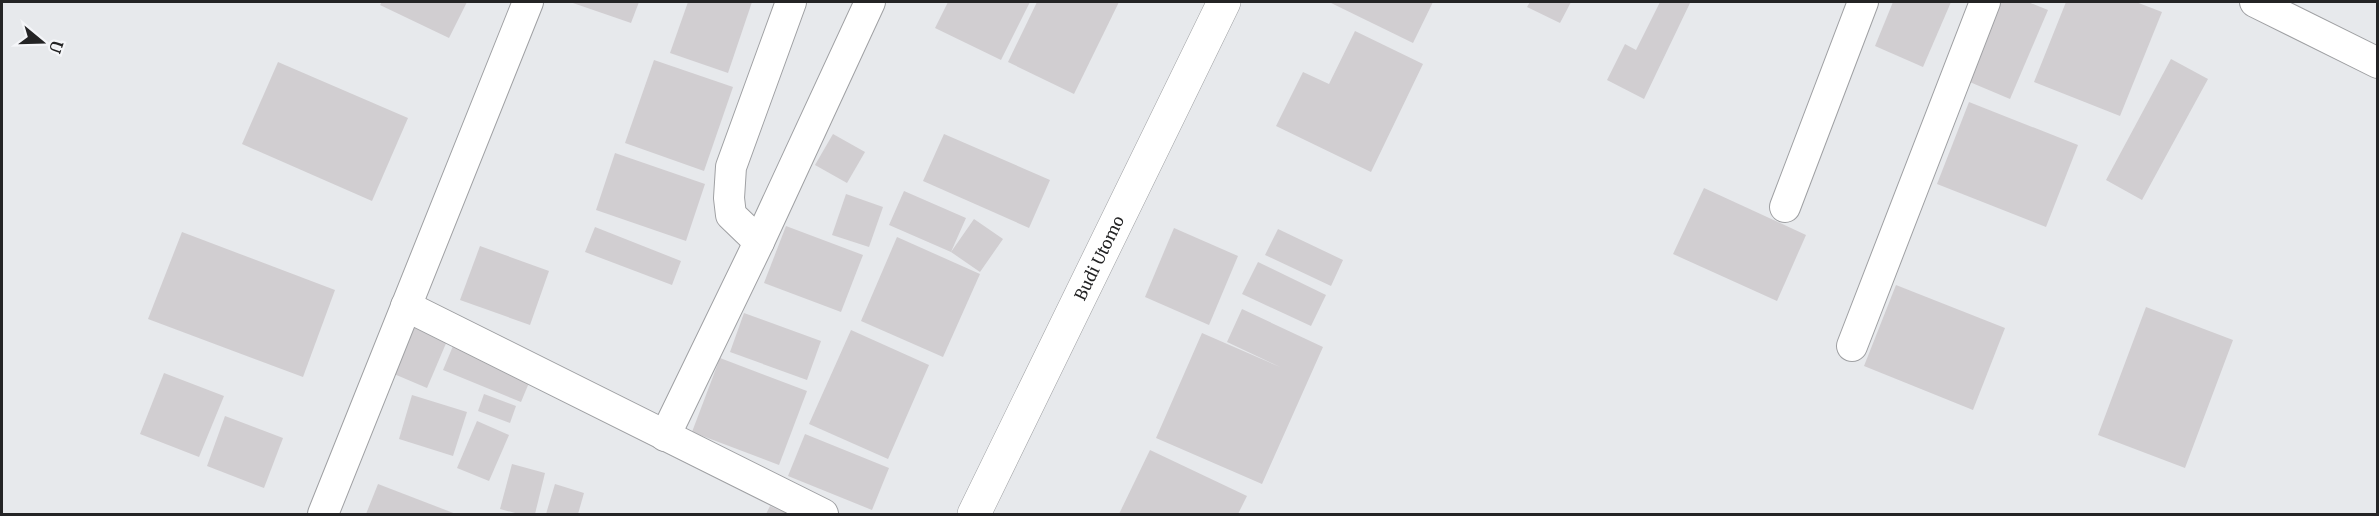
<svg xmlns="http://www.w3.org/2000/svg" width="2379" height="516" font-family="Merriweather,serif">
<style>
.building{fill:#d1ced1}
.lines{fill:none;stroke-linecap:round;stroke-linejoin:round}
.street-casing{stroke:#9fa0a3;stroke-width:32}
.secondary-casing{stroke:#9fa0a3;stroke-width:34}
.street{stroke:#fff;stroke-width:30}
.secondary{stroke:#fff;stroke-width:33}
.labels{text-anchor:middle;dominant-baseline:central;stroke-width:4.5;stroke-linejoin:round;paint-order:stroke}
.street-label{font-size:16px;fill:#242425;stroke:#f5f6f9}
</style>
<rect width="100%" height="100%" fill="#e7e9ec"/>
<g class="building">
<path d="M382,2H467L449,38L380,5Z"/>
<path d="M570,2H639L631,23Z"/>
<path d="M688,2H752L728,73L670,53Z"/>
<path d="M948,2H1030L1001,60L935,28Z"/>
<path d="M1037,2H1119L1074,94L1008,62Z"/>
<path d="M1329,2H1433L1413,43Z"/>
<path d="M1530,2H1571L1560,23L1527,7Z"/>
<path d="M1660,2L1690,3L1644,99L1607,80L1625,44L1636,50Z"/>
<path d="M1893,2H1951L1923,67L1875,46Z"/>
<path d="M1998,2H2028L2048,10L2010,99L1965,80Z"/>
<path d="M2066,2H2136L2162,12L2120,116L2034,82Z"/>
<path d="M1355,31L1423,64L1371,172L1276,126L1303,72L1329,84Z"/>
<path d="M2171,59L2208,79L2142,200L2106,180Z"/>
<path d="M654,60L733,87L704,171L625,143Z"/>
<path d="M278,62L408,118L372,201L242,144Z"/>
<path d="M1969,102L2078,145L2046,227L1937,184Z"/>
<path d="M833,134L865,152L847,183L815,165Z"/>
<path d="M944,134L1050,180L1029,228L923,181Z"/>
<path d="M615,153L705,184L686,241L596,210Z"/>
<path d="M1704,188L1806,235L1777,301L1673,254Z"/>
<path d="M904,191L966,218L951,252L974,219L1003,239L980,272L951,252L889,225Z"/>
<path d="M846,194L883,207L869,247L832,235Z"/>
<path d="M786,226L863,255L841,312L764,283Z"/>
<path d="M595,227L681,261L672,285L585,252Z"/>
<path d="M1174,228L1238,256L1209,325L1145,297Z"/>
<path d="M1278,229L1343,260L1331,286L1265,255Z"/>
<path d="M182,232L335,290L303,377L148,319Z"/>
<path d="M897,237L980,274L943,357L861,321Z"/>
<path d="M480,246L549,271L530,325L460,300Z"/>
<path d="M1258,262L1326,295L1311,326L1242,294Z"/>
<path d="M1896,285L2005,328L1973,410L1864,366Z"/>
<path d="M2146,307L2233,340L2185,468L2098,435Z"/>
<path d="M1242,309L1323,347L1262,484L1156,438L1202,333L1280,367L1227,342Z"/>
<path d="M744,313L821,341L807,380L730,352Z"/>
<path d="M407,324L447,341L427,388L387,371Z"/>
<path d="M851,330L929,365L888,459L809,424Z"/>
<path d="M453,346L531,378L521,402L443,370Z"/>
<path d="M720,358L807,391L779,465L692,432Z"/>
<path d="M164,373L224,396L199,457L140,434Z"/>
<path d="M484,394L516,406L510,423L478,411Z"/>
<path d="M412,395L467,412L453,456L399,439Z"/>
<path d="M225,416L283,438L264,488L207,466Z"/>
<path d="M477,421L509,435L489,481L457,468Z"/>
<path d="M805,434L889,468L872,510L788,476Z"/>
<path d="M1150,450L1247,496L1238,514H1119Z"/>
<path d="M512,464L545,473L535,514H519L500,509Z"/>
<path d="M378,484L456,514H366Z"/>
<path d="M555,484L584,493L578,514H546Z"/>
<path d="M770,506L788,514H766Z"/>
</g>
<g class="lines">
<g class="street-casing">
<g id="street">
<path d="M2255,2L2378,63"/>
<path d="M1785,207L1863,2"/>
<path d="M759,242L731,215L729,198L731,167L791,2"/>
<path d="M406,306L823,514"/>
<path d="M1852,346L1985,2"/>
<path d="M665,436L759,242L870,2"/>
<path d="M323,514L528,2"/>
</g>
</g>
<g class="secondary-casing">
<g id="secondary">
<path id="s1" d="M974,514L1224,2"/>
</g>
</g>
<use href="#street" class="street"/>
<use href="#secondary" class="secondary"/>
</g>
<g class="labels">
<g class="street-label">
<text stroke="none"><textPath href="#s1" startOffset="285">Budi Utomo</textPath></text>
</g>
</g>
<rect width="2379" height="516" fill="none" stroke="#242425" stroke-width="6"/>
<g transform="translate(42 42) rotate(109)" stroke="#f5f6f9" stroke-width="4.5" paint-order="stroke">
<path d="M0-4.5L10 22L0 15L-10 22Z" fill="#242425"/>
<text y="-9" font-size="16" font-weight="bold" text-anchor="middle" fill="#242425">U</text>
</g>
</svg>
